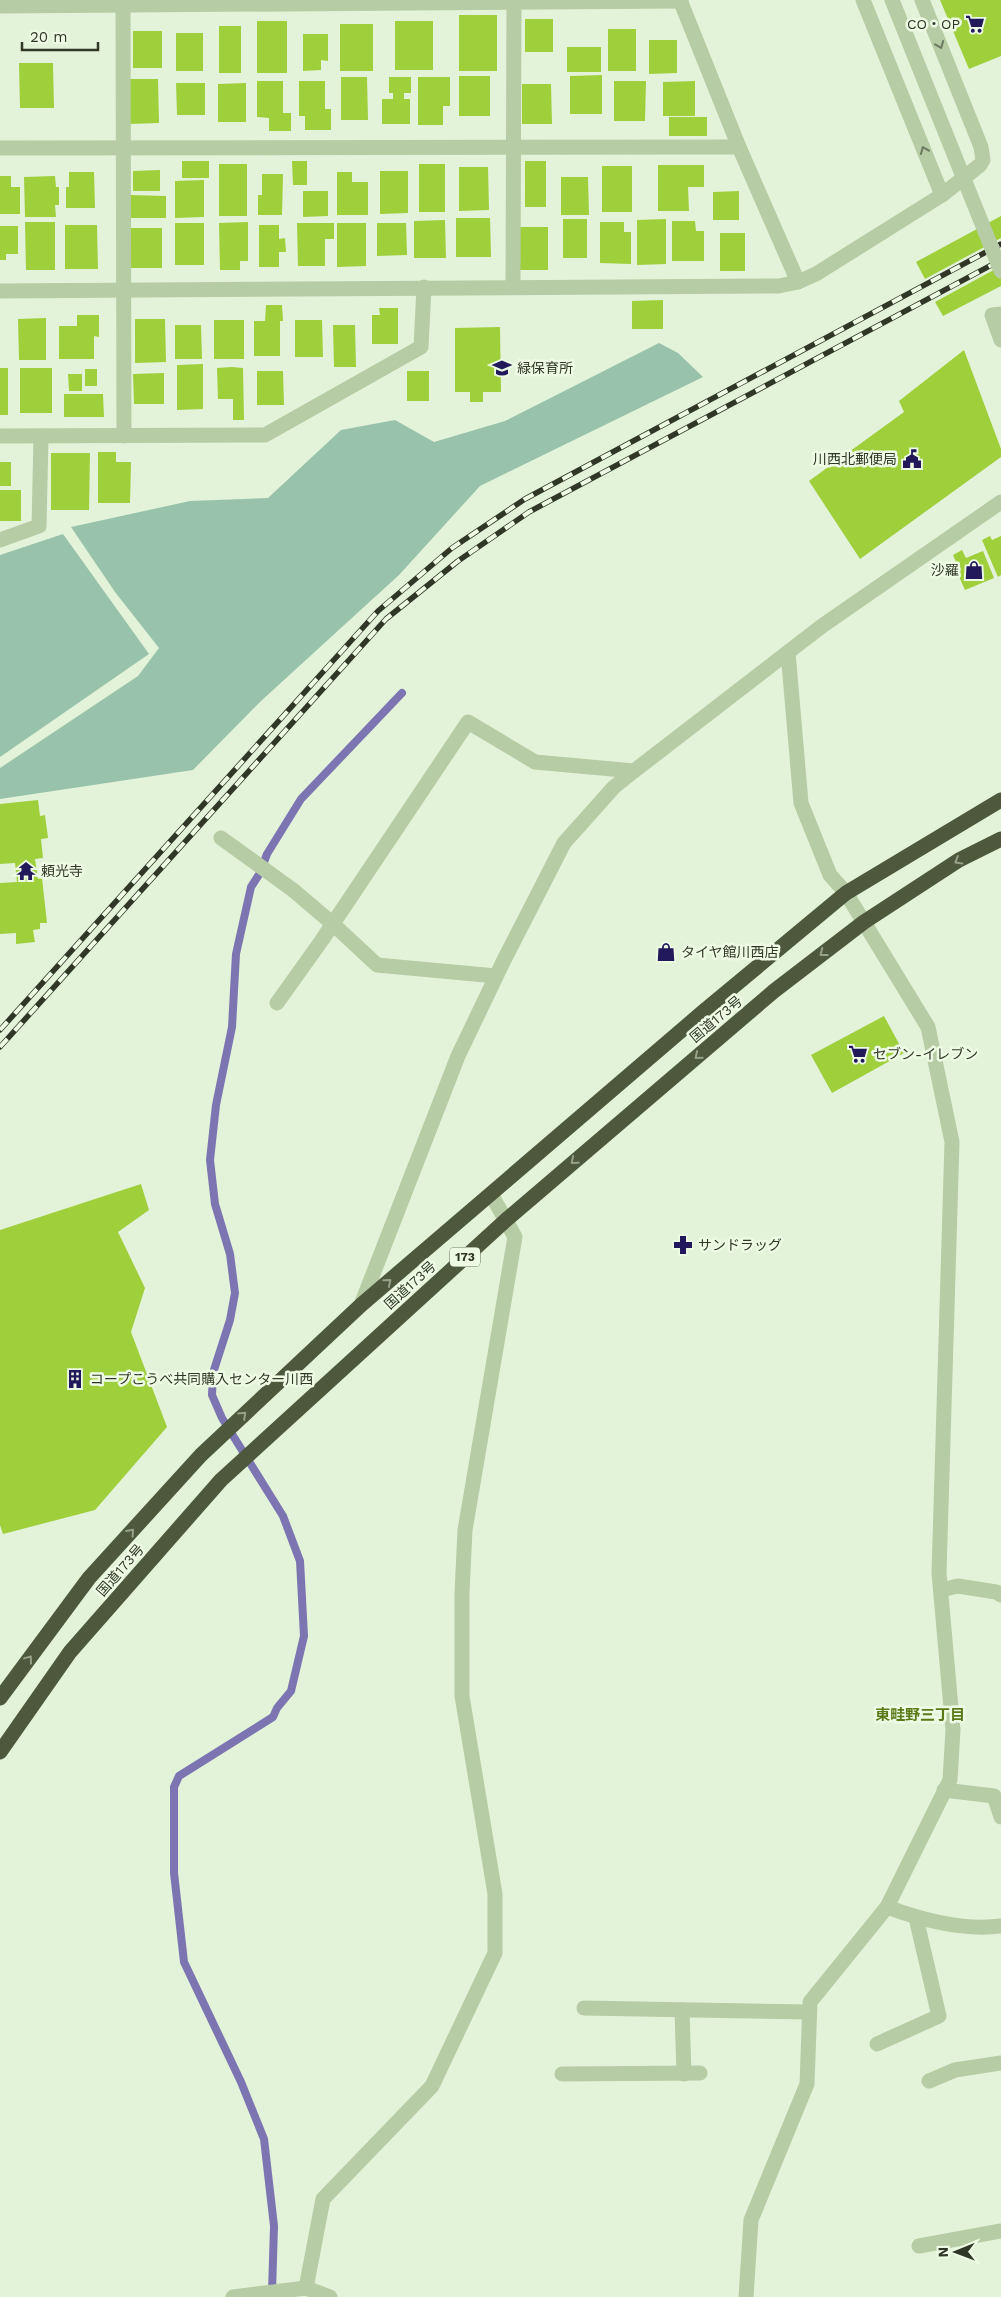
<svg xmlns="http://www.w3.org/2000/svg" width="1001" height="2297" font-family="'Work Sans','Noto Sans JP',sans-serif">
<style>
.green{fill:#98c3aa}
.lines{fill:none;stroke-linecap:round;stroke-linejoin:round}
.stream{stroke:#7d75b2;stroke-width:8}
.building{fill:#9fcf3b}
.minor{stroke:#b6cca4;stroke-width:15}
.highway{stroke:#4d583c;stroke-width:15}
.rail-casing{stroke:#303726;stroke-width:5.5}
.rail{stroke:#edfbe5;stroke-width:4;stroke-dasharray:11;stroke-linecap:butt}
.minor-bridge{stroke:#b6cca4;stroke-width:15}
.oneway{stroke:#6c7a5f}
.oneway2{stroke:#95a188}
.labels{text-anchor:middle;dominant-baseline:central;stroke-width:5;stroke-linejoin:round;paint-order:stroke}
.shield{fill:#edfbe5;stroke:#69725f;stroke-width:1}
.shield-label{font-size:12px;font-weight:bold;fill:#303726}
.poi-label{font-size:14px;fill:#303726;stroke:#edfbe5;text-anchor:start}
.street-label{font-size:14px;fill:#303726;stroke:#edfbe5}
.neighbourhood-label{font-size:15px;font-weight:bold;fill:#5a7a18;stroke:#edfbe5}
</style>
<rect width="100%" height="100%" fill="#e3f3d9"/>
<g class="green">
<path d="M659,343L678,353L703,377L480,486L399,575L261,701L193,770L0,799V768L138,676L159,648L115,592L71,527L190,501L268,498L341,430L395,420L434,442L505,421Z"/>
<path d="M63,534L149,654L0,757V555Z"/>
</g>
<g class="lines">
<path class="stream" d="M272,2293L274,2226L264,2139L241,2082L184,1962L174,1873V1787L179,1776L273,1717L277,1708L291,1691L304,1636L300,1561L283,1516L222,1418L212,1395L213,1373L230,1320L235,1293L230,1254L215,1204L210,1160L216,1105L232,1027L236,954L251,887L260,873L267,854L301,799L402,693"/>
</g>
<g class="building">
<path d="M940,0H1001V56L969,69Z"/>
<rect x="459" y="15" width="38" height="56"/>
<rect x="525" y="19" width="28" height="33"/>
<rect x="257" y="21" width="30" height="52"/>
<rect x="395" y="21" width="38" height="49"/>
<rect x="340" y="24" width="33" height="47"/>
<rect x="219" y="26" width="22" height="47"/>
<rect x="608" y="29" width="28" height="42"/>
<rect x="133" y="31" width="29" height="37"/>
<rect x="176" y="33" width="27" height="38"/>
<path d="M303,34H328V61L321,60V70L303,71Z"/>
<path d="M649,40H677V73L649,74Z"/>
<rect x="567" y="47" width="34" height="25"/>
<path d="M19,63H53L54,108H20Z"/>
<path d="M602,75V114H570V76Z"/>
<rect x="459" y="76" width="31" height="40"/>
<path d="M341,77H367L368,120H341Z"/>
<path d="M389,77H411V93H404V99H410V124H382V99H393V93H389Z"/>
<path d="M418,77H450V106H443V125H418Z"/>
<path d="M128,79H158L159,123L129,124Z"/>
<path d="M257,81H283V113H291V131H269V118L257,117Z"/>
<path d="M299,81H325V109H331V130H305V116H299Z"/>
<path d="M614,81H646L645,121H614Z"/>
<path d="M695,81V116H663V82Z"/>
<path d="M176,83H205V115H177Z"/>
<path d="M246,83V122H218V84Z"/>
<path d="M522,84H551L552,124H522Z"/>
<rect x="669" y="117" width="38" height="19"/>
<rect x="182" y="161" width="27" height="17"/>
<path d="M292,161H307V185H293Z"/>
<rect x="525" y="161" width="21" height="46"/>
<rect x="219" y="164" width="28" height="52"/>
<rect x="419" y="164" width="26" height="48"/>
<path d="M658,165H704V187H688L689,211H658Z"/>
<rect x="602" y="166" width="30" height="46"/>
<path d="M459,167H488L489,210L459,211Z"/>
<path d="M160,170V191H133V171Z"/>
<path d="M380,171H408V213L380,214Z"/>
<path d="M69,172H94L95,208H66V187H69Z"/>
<path d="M337,172H352V182H368V215H337Z"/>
<path d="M262,174H283L282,215H258V195H262Z"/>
<path d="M0,176H11V187H20V214H0Z"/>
<path d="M55,176L56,187H59V205H55L56,217H25L24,177Z"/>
<path d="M561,177H588L589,215H561Z"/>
<path d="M204,180V217L175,218V181Z"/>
<path d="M303,191H328V216L303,217Z"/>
<path d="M739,191V220H713V192Z"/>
<path d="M130,195L166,196V218H130Z"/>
<path d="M1001,216V238L925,279L916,262Z"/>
<path d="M456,218H490L491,257H456Z"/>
<rect x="563" y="219" width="24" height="39"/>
<path d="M666,219V264L637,265V220Z"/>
<path d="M445,220L446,258H414V221Z"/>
<path d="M672,221H695L696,231H704V261H672Z"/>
<path d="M25,222H55V270H26Z"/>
<path d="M248,222V261H240V270H220L219,223Z"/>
<path d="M600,222H624V232H631V264L600,263Z"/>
<rect x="175" y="223" width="29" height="42"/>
<path d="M297,223H334V239H325V266H298Z"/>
<path d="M337,223H366V266L337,267Z"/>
<path d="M377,223H406L407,255L377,256Z"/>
<path d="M65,225H97L98,269H65Z"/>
<path d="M259,225H279V239L285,238L286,252H279V267H259Z"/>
<path d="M0,226H18V254H6V260H0Z"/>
<rect x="516" y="227" width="32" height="43"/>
<rect x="131" y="228" width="31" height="40"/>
<rect x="720" y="233" width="25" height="38"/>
<path d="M1001,266V286L943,316L935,302Z"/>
<path d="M663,300V329H632V301Z"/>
<path d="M266,305H282L283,321H280V356H254V321H265Z"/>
<path d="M379,308H398V344H372V315H380Z"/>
<path d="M77,315H99V337L94,336V359H59V326H77Z"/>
<path d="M46,318V360H19L18,319Z"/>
<path d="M135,319H165L166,362L135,363Z"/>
<rect x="214" y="320" width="30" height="39"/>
<path d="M295,320H322L323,357H295Z"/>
<path d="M175,325H201L202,359H175Z"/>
<path d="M333,325H355L356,367H334Z"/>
<path d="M500,327L501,392H483V402H470V392H455V328Z"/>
<path d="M964,350L1001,449V457L860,559L809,481L904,412L899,401Z"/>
<path d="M203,364V409L177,410V365Z"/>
<path d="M232,367L243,368L244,420H233V399H218L217,368Z"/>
<rect x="0" y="368" width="8" height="47"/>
<rect x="20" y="368" width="32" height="45"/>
<rect x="85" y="369" width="12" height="17"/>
<path d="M257,371H283L284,405H257Z"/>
<rect x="407" y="371" width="22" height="30"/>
<path d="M164,373V404H134L133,374Z"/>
<path d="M68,374H82V391H69Z"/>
<path d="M64,394H103L104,417H64Z"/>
<path d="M98,452H116V462H131L130,503H98Z"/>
<path d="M51,453H90L89,510H51Z"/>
<rect x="0" y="462" width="11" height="24"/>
<rect x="0" y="490" width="21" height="31"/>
<path d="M990,536L992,540L1001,536V575L998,577L982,540Z"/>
<path d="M962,550L966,558L983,551L994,578L965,590L953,563L956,562L953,555Z"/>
<path d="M38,800L40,816L45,815L48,838L41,839L43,858L35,859L38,879L42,878L47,923H40V929L33,930L35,942L16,944V933L0,934V883L17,882L15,863L0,864V804Z"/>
<path d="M884,1016L904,1053L832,1093L811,1055Z"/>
<path d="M141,1184L149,1210L118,1232L145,1288L131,1332L167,1427L95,1510L3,1534L0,1525V1230Z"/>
</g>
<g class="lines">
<g class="minor">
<path d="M123,0L124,436"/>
<path d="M680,0L739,147L798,282"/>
<path d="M863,0L942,195"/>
<path d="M0,6L681,1"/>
<path d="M0,148L739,147"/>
<path d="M513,286L514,2"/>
<path d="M0,291L779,286L798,282L816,274L942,195L980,165L983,160L981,147L922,0"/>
<path d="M1001,314L992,315L1001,340"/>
<path d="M0,436L265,435L421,347L424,287"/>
<path d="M0,540L39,526L41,436"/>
<path d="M221,838L293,890L333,924L377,965L496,976"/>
<path d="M277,1003L322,940L468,722L535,762L634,771"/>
<path d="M361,1305L458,1056L503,962L564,843L614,787L634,771L822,626L1001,502"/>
<path d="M941,1590L958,1586L996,1592L1001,1595"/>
<path d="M944,1790L994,1796L1001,1817"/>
<path d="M887,1907C922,1920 963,1931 1001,1926"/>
<path d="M584,2008L809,2012"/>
<path d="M682,2010L684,2074"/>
<path d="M877,2044L939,2016L916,1918"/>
<path d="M562,2074L700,2073"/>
<path d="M929,2081L955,2070L1001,2063"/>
<path d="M919,2246L1001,2231"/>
<path d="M233,2297L306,2288"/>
<path d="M330,2297L306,2288L323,2199L432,2086L495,1953V1894L462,1696V1593L465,1530L515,1237L491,1194"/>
<path d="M746,2297L751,2220L807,2084L810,2002L887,1907L950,1780L953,1730L939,1573L952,1142L928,1027L846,893L830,875L801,803L788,652"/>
</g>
<g class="highway">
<path d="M0,1698L89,1578L201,1455L361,1305L704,1011L846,893L1001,800"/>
<path d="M0,1752L70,1652L221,1480L506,1220L774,991L864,922L959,860L1001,839"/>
</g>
<g class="rail-casing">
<g id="rail">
<path d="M0,1030L378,611L452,548L525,499L1001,244"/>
<path d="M0,1047L386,619L458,561L529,512L1001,260"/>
</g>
</g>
<use href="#rail" class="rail"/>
<path class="minor-bridge" d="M892,0L1001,271"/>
</g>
<defs><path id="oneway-chevron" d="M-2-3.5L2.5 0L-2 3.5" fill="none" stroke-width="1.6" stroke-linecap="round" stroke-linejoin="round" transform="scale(1.25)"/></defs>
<g class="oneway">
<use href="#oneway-chevron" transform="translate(940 45) rotate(68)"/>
<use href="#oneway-chevron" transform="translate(924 150) rotate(-112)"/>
</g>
<g class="oneway2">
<use href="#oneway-chevron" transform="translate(958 861) rotate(149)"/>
<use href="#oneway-chevron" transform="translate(823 953) rotate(142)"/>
<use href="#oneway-chevron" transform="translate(698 1056) rotate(140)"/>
<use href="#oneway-chevron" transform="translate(574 1161) rotate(140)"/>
<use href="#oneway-chevron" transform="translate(388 1282) rotate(-40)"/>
<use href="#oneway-chevron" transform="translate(243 1415) rotate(-43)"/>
<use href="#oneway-chevron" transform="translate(131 1532) rotate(-48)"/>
<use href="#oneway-chevron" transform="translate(29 1659) rotate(-53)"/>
</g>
<defs>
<g id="supermarket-bare" transform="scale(1.5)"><path d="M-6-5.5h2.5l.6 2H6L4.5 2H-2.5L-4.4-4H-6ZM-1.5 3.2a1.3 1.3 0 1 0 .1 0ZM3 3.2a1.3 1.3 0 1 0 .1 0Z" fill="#22195b" stroke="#edfbe5" stroke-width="2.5" paint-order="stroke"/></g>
<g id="school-bare" transform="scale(1.5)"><path d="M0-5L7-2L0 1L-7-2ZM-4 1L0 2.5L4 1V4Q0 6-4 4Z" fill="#22195b" stroke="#edfbe5" stroke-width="2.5" paint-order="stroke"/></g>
<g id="civic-bare" transform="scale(1.5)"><path d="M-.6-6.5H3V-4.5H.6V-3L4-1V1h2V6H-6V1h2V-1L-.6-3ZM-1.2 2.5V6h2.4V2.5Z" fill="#22195b" stroke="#edfbe5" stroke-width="2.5" paint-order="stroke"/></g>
<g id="shop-bare" transform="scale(1.5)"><path d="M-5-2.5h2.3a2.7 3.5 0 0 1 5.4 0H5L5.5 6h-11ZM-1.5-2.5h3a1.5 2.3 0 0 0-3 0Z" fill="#22195b" stroke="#edfbe5" stroke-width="2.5" paint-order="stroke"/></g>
<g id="temple-bare" transform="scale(1.5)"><path d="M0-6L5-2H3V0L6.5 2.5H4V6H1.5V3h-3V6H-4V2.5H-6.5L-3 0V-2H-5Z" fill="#22195b" stroke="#edfbe5" stroke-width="2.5" paint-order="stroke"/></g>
<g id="pharmacy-bare" transform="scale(1.5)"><path d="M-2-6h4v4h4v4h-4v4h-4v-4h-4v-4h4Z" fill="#22195b" stroke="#edfbe5" stroke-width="2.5" paint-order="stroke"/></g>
<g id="building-bare" transform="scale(1.5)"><path d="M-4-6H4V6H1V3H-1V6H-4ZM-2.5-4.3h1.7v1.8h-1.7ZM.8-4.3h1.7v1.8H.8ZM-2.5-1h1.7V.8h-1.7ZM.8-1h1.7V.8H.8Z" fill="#22195b" stroke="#edfbe5" stroke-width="2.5" paint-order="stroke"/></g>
</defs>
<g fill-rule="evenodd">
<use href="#supermarket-bare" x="975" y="24"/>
<use href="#school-bare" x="502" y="368"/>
<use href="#civic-bare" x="912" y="459"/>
<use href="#shop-bare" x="974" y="570"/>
<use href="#temple-bare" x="26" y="871"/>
<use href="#shop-bare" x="666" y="952"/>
<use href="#supermarket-bare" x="858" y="1054"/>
<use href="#pharmacy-bare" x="683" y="1245"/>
<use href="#building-bare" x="75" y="1379"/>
</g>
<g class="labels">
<rect class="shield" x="450" y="1247.5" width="30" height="19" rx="4"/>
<g class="shield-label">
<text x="465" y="1257">173</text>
</g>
<g class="poi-label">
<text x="960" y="24" text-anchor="end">CO・OP</text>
<text x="517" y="368">緑保育所</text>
<text x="897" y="459" text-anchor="end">川西北郵便局</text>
<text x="959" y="570" text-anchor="end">沙羅</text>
<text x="41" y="871">頼光寺</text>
<text x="681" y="952">タイヤ館川西店</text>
<text x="873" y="1054">セブン-イレブン</text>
<text x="698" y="1245">サンドラッグ</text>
<text x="90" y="1379">コープこうべ共同購入センター川西</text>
</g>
<g class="street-label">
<text transform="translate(716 1019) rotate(-40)">国道173号</text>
<text transform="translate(410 1285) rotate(-42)">国道173号</text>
<text transform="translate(120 1570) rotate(-49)">国道173号</text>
</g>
<g class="neighbourhood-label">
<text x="920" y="1715">東畦野三丁目</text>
</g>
</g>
<g transform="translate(956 2252) rotate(269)" stroke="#edfbe5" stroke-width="4" paint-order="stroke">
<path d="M0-4L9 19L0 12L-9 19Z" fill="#303726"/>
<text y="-8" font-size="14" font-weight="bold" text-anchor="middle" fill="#303726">N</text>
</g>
<path d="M22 42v8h76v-8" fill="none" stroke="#303726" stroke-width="2.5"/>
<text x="30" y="42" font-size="15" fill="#303726" stroke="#edfbe5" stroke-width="4" paint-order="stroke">20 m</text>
</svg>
